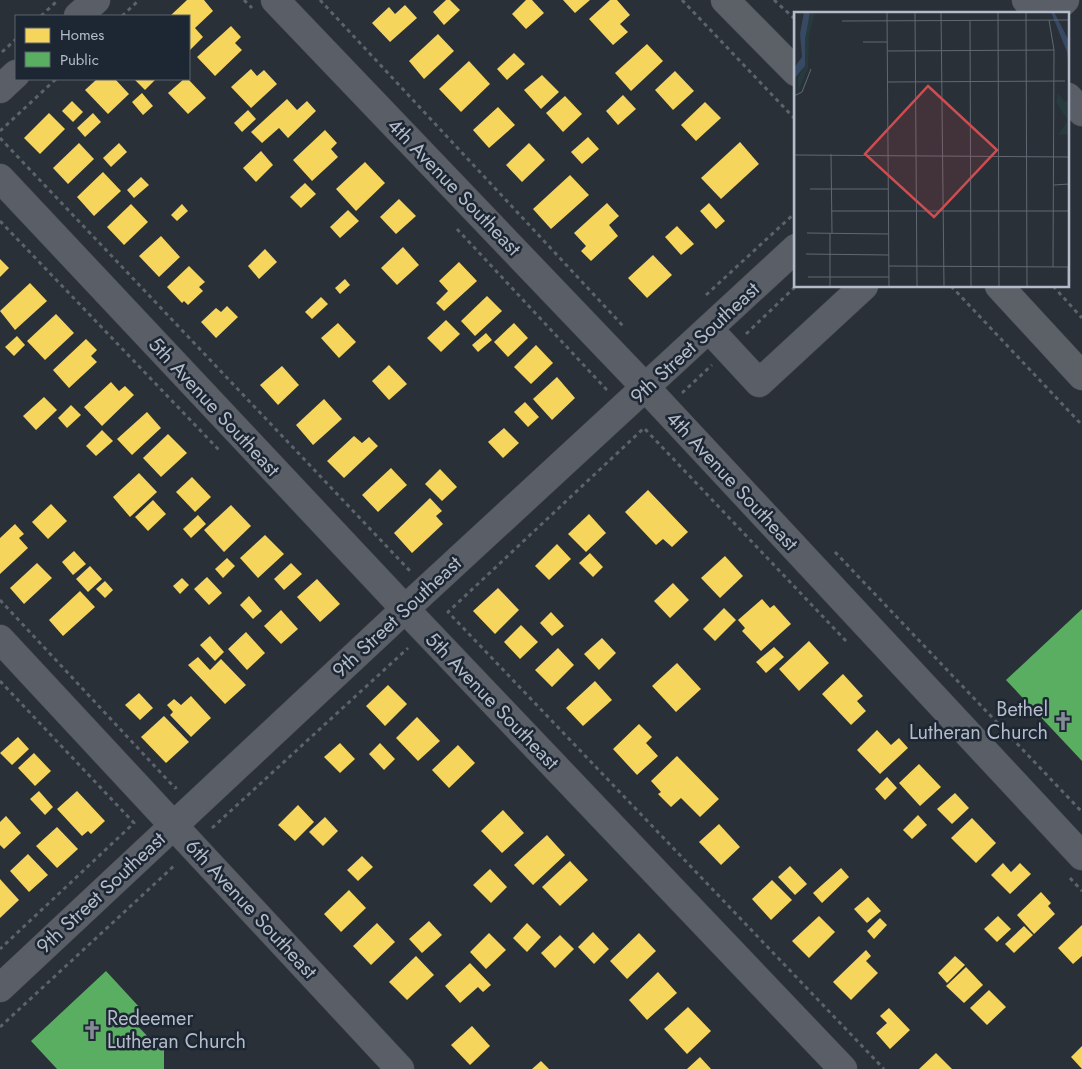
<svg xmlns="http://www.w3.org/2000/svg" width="1082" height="1069" font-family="Jost,sans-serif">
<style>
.homes{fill:#f6d55c}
.public{fill:#5aae61}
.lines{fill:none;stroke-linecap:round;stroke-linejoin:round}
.minor-casing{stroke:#484c53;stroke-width:29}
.major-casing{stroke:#484c55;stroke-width:29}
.path{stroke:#5d636a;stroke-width:3;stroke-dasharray:4 4;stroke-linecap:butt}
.minor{stroke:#5a5e66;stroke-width:28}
.major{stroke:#5c6168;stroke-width:28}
.labels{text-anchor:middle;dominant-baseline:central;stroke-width:5;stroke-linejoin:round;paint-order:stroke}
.street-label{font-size:20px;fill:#b4bcc9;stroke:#1d2633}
.poi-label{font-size:20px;fill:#b4bcc9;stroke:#1d2633;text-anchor:end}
.inset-road{fill:none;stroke:#616872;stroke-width:1}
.view{fill:#ce4d50;fill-opacity:0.15;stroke:#ce4d50;stroke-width:2.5}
.inset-edge{fill:none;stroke:#b4bcc9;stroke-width:2.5}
</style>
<rect width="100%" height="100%" fill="#2a3038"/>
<g class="homes">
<path d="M187,0H204L213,11L195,28L203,37L190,50L189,16H170Z"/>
<path d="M446,0H450L460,10L444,25L433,12Z"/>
<path d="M526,0H532L544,13L526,29L512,14Z"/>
<path d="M563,0H590L575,13Z"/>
<path d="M610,0H617L630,15L620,24L628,32L613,45L589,19Z"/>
<path d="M405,5L417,18L390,42L372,23L389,7L395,14Z"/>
<path d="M231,26L241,37L235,43L242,50L215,76L197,57Z"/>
<path d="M438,34L454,51L424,79L409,61Z"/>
<path d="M647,44L663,61L631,91L615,73Z"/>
<path d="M514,53L525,64L507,80L497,69Z"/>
<path d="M469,61L490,84L461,112L439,89Z"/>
<path d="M251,69L257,76L264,70L277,84L251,108L231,87Z"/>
<path d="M675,71L694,91L673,110L655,90Z"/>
<path d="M542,75L559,92L541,109L524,90Z"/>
<path d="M97,79H115L129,94L108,114L85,90Z"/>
<path d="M134,79H156L145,90Z"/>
<path d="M184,79H188L206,98L188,114L168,93Z"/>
<path d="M142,93L153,106L143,115L132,102Z"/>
<path d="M623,95L636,109L618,125L606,111Z"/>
<path d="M565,96L582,114L563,132L546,113Z"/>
<path d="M287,99L297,110L307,101L316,111L288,138L279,128L262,143L251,132Z"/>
<path d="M72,101L83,112L73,122L62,111Z"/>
<path d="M705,102L721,118L696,141L681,125Z"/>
<path d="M498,107L515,125L489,148L473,130Z"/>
<path d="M248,110L256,119L242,132L234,123Z"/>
<path d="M49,113L65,129L40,154L24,138Z"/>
<path d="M93,113L101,122L85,137L77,128Z"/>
<path d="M325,130L337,143L331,149L338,157L312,181L293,160Z"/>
<path d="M588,137L599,149L582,164L571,152Z"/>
<path d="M740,142L759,164L721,199L701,178Z"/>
<path d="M79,143L94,159L68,184L53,168Z"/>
<path d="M119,143L127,152L111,167L103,158Z"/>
<path d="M529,143L545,160L522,182L506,165Z"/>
<path d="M261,151L273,165L256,182L243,168Z"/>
<path d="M365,162L385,183L356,211L336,189Z"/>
<path d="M103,172L121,191L94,216L77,197Z"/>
<path d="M570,175L589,195L551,229L533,209Z"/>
<path d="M141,177L149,185L134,198L127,190Z"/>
<path d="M305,183L316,194L301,208L290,197Z"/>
<path d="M399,199L416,216L396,234L380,217Z"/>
<path d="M607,203L619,216L609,225L618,236L591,261L581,251L586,246L574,233Z"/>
<path d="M709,203L725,221L716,229L700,211Z"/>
<path d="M131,204L148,222L124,245L107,227Z"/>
<path d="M182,204L188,211L177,221L171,215Z"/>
<path d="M348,210L359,221L340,238L330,227Z"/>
<path d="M677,226L694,244L681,255L665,237Z"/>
<path d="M161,236L180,257L159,277L139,256Z"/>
<path d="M403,247L419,265L397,285L381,268Z"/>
<path d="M265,249L277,262L259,279L248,266Z"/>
<path d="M653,255L672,275L647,298L628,278Z"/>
<path d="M0,259L9,268L0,277Z"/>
<path d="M459,262L477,281L444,311L436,303L448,291L439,281Z"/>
<path d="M189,266L205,282L199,287L203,291L188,305L184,301L182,303L167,287Z"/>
<path d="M345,279L350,285L340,294L335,288Z"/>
<path d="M30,283L47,301L15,330L0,311Z"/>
<path d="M487,296L502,311L475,336L461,321Z"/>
<path d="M321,297L328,304L312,319L305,312Z"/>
<path d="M227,306L238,317L216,338L201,322L216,308L221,312Z"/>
<path d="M56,314L74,333L45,360L27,341Z"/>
<path d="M446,320L460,334L441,352L427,338Z"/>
<path d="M338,323L356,342L339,358L321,338Z"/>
<path d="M514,323L528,338L508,357L494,342Z"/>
<path d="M486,333L492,340L478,352L472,345Z"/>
<path d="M17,336L25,345L14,356L5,347Z"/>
<path d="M86,339L97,350L91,356L97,362L69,388L53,370Z"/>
<path d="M536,345L553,363L531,384L514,367Z"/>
<path d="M389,365L407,384L389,400L372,381Z"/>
<path d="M282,366L299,385L278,405L260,385Z"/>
<path d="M557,377L575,398L552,420L533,399Z"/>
<path d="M111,382L119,391L125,386L134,395L102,426L84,407Z"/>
<path d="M44,397L57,410L36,430L23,416Z"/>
<path d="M324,399L342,419L313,445L296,425Z"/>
<path d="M525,402L539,417L528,427L514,412Z"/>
<path d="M71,405L81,415L67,428L58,418Z"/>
<path d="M147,412L161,428L132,455L117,439Z"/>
<path d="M504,428L519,443L503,458L488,442Z"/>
<path d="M102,430L113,441L96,456L86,446Z"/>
<path d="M168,434L187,453L161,477L143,458Z"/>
<path d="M354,436L362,443L369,437L378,446L344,478L327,461Z"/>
<path d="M391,468L407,485L378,512L362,495Z"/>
<path d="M440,469L457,487L442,501L425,484Z"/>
<path d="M139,473L157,492L130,517L113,497Z"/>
<path d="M192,477L211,497L195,512L176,492Z"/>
<path d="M648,490L688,532L672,547L663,539L656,545L625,512Z"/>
<path d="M430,498L442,511L436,516L443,524L412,553L394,533Z"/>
<path d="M153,500L166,514L148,531L135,517Z"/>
<path d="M51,504L67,521L48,539L32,522Z"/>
<path d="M231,505L251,526L224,552L204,530Z"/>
<path d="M589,514L606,533L586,552L568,534Z"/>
<path d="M198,515L206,524L191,538L183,529Z"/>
<path d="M15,524L24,534L19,538L28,548L0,574V538Z"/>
<path d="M265,535L284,554L258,578L240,558Z"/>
<path d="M557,544L571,559L549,580L535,566Z"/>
<path d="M74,551L86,564L73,575L62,562Z"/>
<path d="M590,553L603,567L593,577L579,563Z"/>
<path d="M725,556L743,576L720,598L701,578Z"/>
<path d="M227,558L235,566L223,578L215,569Z"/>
<path d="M37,563L52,578L24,604L10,588Z"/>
<path d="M291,563L302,574L284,590L274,579Z"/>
<path d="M90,566L102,579L88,592L76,579Z"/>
<path d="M207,577L222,593L209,605L194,589Z"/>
<path d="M182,578L189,585L180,594L173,586Z"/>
<path d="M317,579L340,604L320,622L297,597Z"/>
<path d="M105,581L113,590L105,598L96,589Z"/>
<path d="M673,583L689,600L670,618L654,601Z"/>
<path d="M498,588L519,610L495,634L473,611Z"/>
<path d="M80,591L95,607L63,636L49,620Z"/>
<path d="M249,596L262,611L253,619L240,605Z"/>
<path d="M762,599L770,608L774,605L791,624L761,651L742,631L745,628L738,620Z"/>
<path d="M724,608L736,620L715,641L703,629Z"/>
<path d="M281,610L298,629L281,644L264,626Z"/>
<path d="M551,612L564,626L552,636L540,623Z"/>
<path d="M521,625L538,642L520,659L504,642Z"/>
<path d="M246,632L265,653L247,670L228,649Z"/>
<path d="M210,636L224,652L215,661L200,645Z"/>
<path d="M602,638L616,653L599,670L584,654Z"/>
<path d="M809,641L829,663L799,691L779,669Z"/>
<path d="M774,647L784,657L766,673L756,662Z"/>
<path d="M558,648L574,665L552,687L535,670Z"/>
<path d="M198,657L210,670L221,659L246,685L225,704L188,665Z"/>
<path d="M677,663L701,689L676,712L652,686Z"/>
<path d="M843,674L863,696L857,701L866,711L851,725L822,694Z"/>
<path d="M595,681L612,700L583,726L566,708Z"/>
<path d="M388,685L407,704L385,726L366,706Z"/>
<path d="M139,693L153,708L140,720L125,705Z"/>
<path d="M191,696L211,718L191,737L170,715L173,712L167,705L174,699L181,705Z"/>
<path d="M164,716L189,742L166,763L141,737Z"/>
<path d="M417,717L440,741L418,761L396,738Z"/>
<path d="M639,724L652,737L646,743L658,756L637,775L613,749Z"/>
<path d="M877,730L891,745L899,738L908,748L880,774L857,750Z"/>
<path d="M18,737L29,749L12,765L0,753Z"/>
<path d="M340,743L355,759L340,773L324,757Z"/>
<path d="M380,743L395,759L384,770L369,754Z"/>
<path d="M458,745L475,763L449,788L432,770Z"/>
<path d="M34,753L51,771L35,786L18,768Z"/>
<path d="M677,756L719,799L700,817L681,798L671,807L658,794L661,792L651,781Z"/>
<path d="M919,764L941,787L920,806L899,783Z"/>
<path d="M887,777L897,788L885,800L875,789Z"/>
<path d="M39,791L53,807L45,815L30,799Z"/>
<path d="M77,791L105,821L91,834L88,831L82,836L57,809Z"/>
<path d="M955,793L969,808L952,824L937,809Z"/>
<path d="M298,805L314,822L295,841L278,825Z"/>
<path d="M503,810L524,833L502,853L481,831Z"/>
<path d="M918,815L927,825L912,839L903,830Z"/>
<path d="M6,816L21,833L4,849L0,845V822Z"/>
<path d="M325,817L338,831L323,846L309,832Z"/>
<path d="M972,818L996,843L976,863L951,838Z"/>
<path d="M719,824L740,847L721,865L699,842Z"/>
<path d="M57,827L78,849L57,868L36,846Z"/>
<path d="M547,835L565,855L533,885L514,865Z"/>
<path d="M28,854L48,875L29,892L10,871Z"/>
<path d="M362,856L373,867L358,881L347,870Z"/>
<path d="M570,861L588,880L560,906L542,887Z"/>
<path d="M1003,863L1011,872L1020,863L1031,874L1010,894L991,875Z"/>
<path d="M790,866L807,884L795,895L778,877Z"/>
<path d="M841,868L849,877L822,903L813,893Z"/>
<path d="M490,869L507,887L491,903L473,885Z"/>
<path d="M0,879L19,900L0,918Z"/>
<path d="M772,880L792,900L771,920L752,899Z"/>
<path d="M349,890L366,908L341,932L324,914Z"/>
<path d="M1041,892L1051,903L1048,906L1055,914L1034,934L1017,915Z"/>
<path d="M868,897L881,911L867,923L854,909Z"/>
<path d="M819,916L835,932L809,958L792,941Z"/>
<path d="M998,916L1011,929L997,942L984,929Z"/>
<path d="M880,918L887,925L874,939L867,931Z"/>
<path d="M429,921L442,935L422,953L409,939Z"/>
<path d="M377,923L395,942L371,965L353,946Z"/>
<path d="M527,923L541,937L527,952L513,938Z"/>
<path d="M1082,925V956L1073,964L1058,948Z"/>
<path d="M1024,926L1033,935L1014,953L1005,944Z"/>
<path d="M593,932L609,949L594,964L578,947Z"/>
<path d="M489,933L506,950L486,969L470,952Z"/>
<path d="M639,933L656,951L627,979L610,961Z"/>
<path d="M560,935L574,949L555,968L541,953Z"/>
<path d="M866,950L871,956L866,961L878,973L851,1000L833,982Z"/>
<path d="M416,956L434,975L407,1000L389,982Z"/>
<path d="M955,956L965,965L947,983L938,973Z"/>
<path d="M470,963L491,985L483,992L478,987L460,1003L445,986Z"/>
<path d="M966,967L983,985L964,1003L946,986Z"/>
<path d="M658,972L677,993L647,1020L629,1000Z"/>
<path d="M989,990L1006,1007L987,1025L970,1008Z"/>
<path d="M688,1007L711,1031L687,1054L664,1029Z"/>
<path d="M889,1008L910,1030L890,1049L876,1033L887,1023L880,1016Z"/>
<path d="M472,1026L490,1046L470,1065L451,1045Z"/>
<path d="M1082,1046V1069L1071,1057Z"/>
<path d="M936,1053L952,1069H919Z"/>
<path d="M700,1057L711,1069H687Z"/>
<path d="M541,1061L549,1069H532Z"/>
</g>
<g class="public">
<path d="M1082,609V761L1006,680Z"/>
<path d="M106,971L141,1009L131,1019L153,1042L164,1043V1069H57L31,1041Z"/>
</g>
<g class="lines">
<g class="minor-casing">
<g id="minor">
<path d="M275,0L646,388L1082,856"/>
<path d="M1026,0L1039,14"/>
<path d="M1050,14L1065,0"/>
<path d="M78,16L96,0"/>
<path d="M0,89L16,74"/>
<path d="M1068,97L1082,112"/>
<path d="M0,178L405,609L843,1069"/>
<path d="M709,329L759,383L864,286"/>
<path d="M0,639L400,1069"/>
<path d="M0,988L405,609L796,248"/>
</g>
</g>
<g class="major-casing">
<g id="major">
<path d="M725,0L796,72"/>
<path d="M999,286L1082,376"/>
</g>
</g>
<g class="path">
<path d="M244,0L252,8"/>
<path d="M320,0L624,327"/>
<path d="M682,0L796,120"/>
<path d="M774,0L796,20"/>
<path d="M41,16L57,1"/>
<path d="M122,16L139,0"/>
<path d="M2,52L16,39"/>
<path d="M0,131L56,79"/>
<path d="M0,138L410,571"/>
<path d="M0,221L219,450"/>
<path d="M457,229L606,389L604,391"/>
<path d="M951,286L1082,425"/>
<path d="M1053,286L1082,318"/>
<path d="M706,295L796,212"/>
<path d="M746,334L796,286"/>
<path d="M684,393L683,392L712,365"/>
<path d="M835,552L1082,812"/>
<path d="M0,600L175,788L177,787"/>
<path d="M846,641L644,428L448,612L884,1069"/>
<path d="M0,681L134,823L0,949"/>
<path d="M212,828L408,648"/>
<path d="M1070,878L1082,891"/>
<path d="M0,1027L175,865"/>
</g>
<use href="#minor" class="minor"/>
<use href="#major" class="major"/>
</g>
<defs>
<g id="church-bare" transform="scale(1.5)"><path d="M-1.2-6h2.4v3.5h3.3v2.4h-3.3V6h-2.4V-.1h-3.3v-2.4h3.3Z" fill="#848b96" stroke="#1d2633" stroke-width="2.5" paint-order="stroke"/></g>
</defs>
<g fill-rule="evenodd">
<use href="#church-bare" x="1063" y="721"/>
<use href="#church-bare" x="92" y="1030"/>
</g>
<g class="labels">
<g class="street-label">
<text transform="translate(454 187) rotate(46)">4th Avenue Southeast</text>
<text transform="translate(695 343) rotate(-43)">9th Street Southeast</text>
<text transform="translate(214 407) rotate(47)">5th Avenue Southeast</text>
<text transform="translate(732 481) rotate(47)">4th Avenue Southeast</text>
<text transform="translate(397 617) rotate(-43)">9th Street Southeast</text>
<text transform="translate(492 701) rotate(46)">5th Avenue Southeast</text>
<text transform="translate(101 893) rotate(-43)">9th Street Southeast</text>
<text transform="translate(251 909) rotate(47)">6th Avenue Southeast</text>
</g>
<g class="poi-label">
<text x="1048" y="709">Bethel<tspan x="1048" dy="23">Lutheran Church</tspan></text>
<text x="107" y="1018" text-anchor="start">Redeemer<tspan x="107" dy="23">Lutheran Church</tspan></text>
</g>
</g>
<g transform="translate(794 12)">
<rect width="275" height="275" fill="#2a3038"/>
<path d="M264,81L271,90L275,88V122L264,123L274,108L262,91Z" fill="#273a3e"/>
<path d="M16,0H21L15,23L14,56L4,79V65L11,54V28Z" fill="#273a3e"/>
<path d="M10,0H16L11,28V54L0,67V56L8,45L6,22ZM257,0H260L275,29V56L273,40Z" fill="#384963"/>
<path class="inset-road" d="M93,0L95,275M121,0L123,275M147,0L150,275M204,0L205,275M232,0L233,275M176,8L177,275M255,8L260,38L259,255M48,9L275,8M69,30H93M94,39L260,38M94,70L271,69M0,84L8,80L17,57M37,142L38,221M1,143L275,145M260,173L275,172M16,177H94M38,199H275M13,221L95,222M36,221V275M12,242L95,243M95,254L275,255M14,265H95M1,275V0M274,275V255"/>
<path class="view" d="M134,74L203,138L140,205L71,142Z"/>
<rect width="275" height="275" class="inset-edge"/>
</g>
<rect x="15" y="15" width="175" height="65" fill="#1d2633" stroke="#59626f"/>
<rect x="25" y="28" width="25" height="15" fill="#f6d55c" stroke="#59626f"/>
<text x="60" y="40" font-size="15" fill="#b4bcc9">Homes</text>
<rect x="25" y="52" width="25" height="15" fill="#5aae61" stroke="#59626f"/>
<text x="60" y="65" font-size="15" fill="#b4bcc9">Public</text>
</svg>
